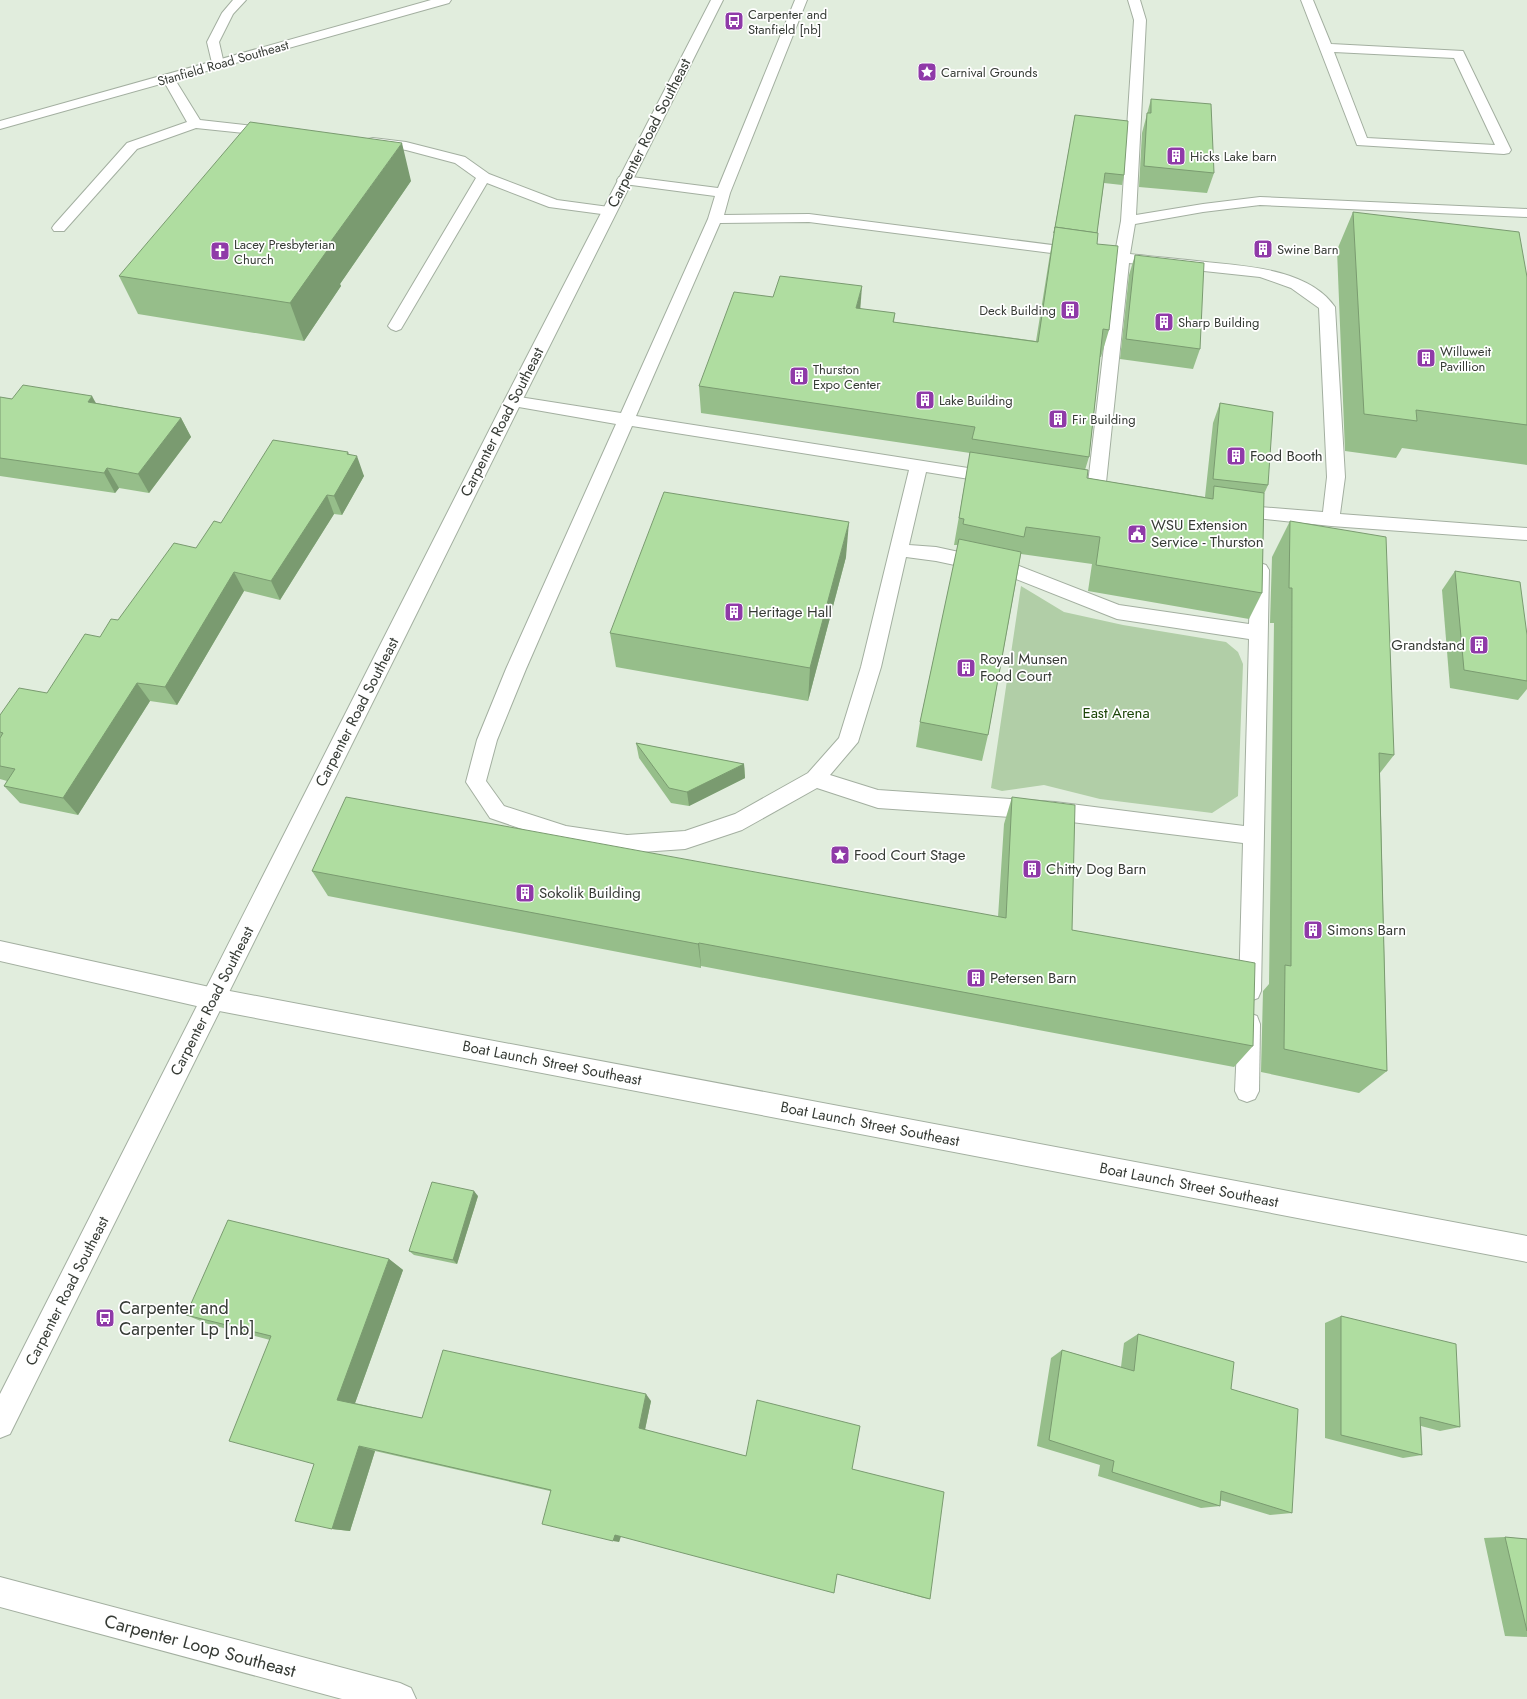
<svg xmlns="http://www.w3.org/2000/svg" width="1527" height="1699" font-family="Jost,sans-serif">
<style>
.green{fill:#b1cea7}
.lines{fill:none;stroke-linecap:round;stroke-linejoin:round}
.service-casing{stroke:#a3afa0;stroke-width:2}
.minor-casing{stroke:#a3afa0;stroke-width:2}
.tertiary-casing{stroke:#a3afa0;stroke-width:2}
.service{fill:#fff;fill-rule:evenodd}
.minor{fill:#fff;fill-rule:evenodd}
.tertiary{fill:#fff;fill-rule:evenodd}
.wall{fill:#96be8a}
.shaded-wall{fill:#7a9b70}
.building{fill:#afdda0;stroke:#7a9b70}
.labels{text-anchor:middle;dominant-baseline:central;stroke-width:3.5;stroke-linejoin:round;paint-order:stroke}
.far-poi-label{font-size:13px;fill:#363b35;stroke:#fff;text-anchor:start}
.far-street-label{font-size:13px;fill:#363b35;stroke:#fff}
.street-label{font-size:15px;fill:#363b35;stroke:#fff}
.poi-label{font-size:15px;fill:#363b35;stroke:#fff;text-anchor:start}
.park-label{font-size:15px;fill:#1b4507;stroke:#fff}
.near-poi-label{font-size:18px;fill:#363b35;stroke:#fff;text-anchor:start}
.near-street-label{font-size:18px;fill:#363b35;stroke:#fff}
</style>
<rect width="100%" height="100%" fill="#e1eddd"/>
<path class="green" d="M1021,586L1064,612L1123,625L1226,642L1238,652L1243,664L1238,796L1212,813L1100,799L1044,785L1002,791L991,788Z"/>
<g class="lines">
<g class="service-casing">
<g id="service">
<path d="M233,0H246L233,14L219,42L224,64L223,67H213L207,42L222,13Z"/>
<path d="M795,0H807L730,193L724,215L809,214L1115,253L1121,221L1134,20L1128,0H1140L1146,20L1136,215L1203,204L1260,197L1527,209V217L1260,205L1203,212L1135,224L1130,254C1155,257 1181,259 1206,262C1246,266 1309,269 1335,307L1345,477L1340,514L1527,528V540L1331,526L1229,515L1226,511L1229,507L1235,505L1323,512L1327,477L1319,308L1291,288L1260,277L1129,263L1105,492L1102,496L1096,498L1090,496L1087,492L1114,261L809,222L720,223L636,416L1000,473L1003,477L1000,481L994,483L926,472L909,545L936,547L1014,564L1119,605L1249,624L1251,570L1254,565L1260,563L1266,565L1269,570L1261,991L1258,998L1250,1001L1242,998L1239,991L1243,843L1055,820L878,808L817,788L742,830L685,849L627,853L566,844L490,818L466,782L477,740L506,669L616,424L513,406L507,405L505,401L507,397L513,396L621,413L708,219L715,196L624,184L619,183L617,180L619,177L624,176L718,188ZM632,426L909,470L861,667L839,738L808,773L735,814L685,831L627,835L566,826L504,806L486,781L497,740L526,669ZM906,557L936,561L1011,577L1117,619L1249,639L1244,826L1055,802L878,790L830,775L858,742L881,667Z"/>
<path d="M1301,0H1313L1331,44L1463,51L1511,150L1509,153L1504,154L1357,145ZM1334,52L1454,58L1495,145L1367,138Z"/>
<path d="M168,74L174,78L200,120L273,128L278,129L280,132L278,135L273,136L196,128L137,149L64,231H54L52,228L54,225L127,143L187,122L162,78Z"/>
<path d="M373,138L406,142L465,157L489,174L557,200L609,207L614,208L616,211L614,214L609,215L549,207L487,183L401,329L396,331L391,329L388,326L476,178L455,163L406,150L368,145L366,142L368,139Z"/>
<path d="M1249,1013L1257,1016L1260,1024L1259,1091L1255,1099L1247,1102L1239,1099L1235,1091L1238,1024L1241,1016Z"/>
</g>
</g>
<g class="minor-casing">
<g id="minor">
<path d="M431,0H451L449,3L0,129V121Z"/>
<path d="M0,941L214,988L1527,1236V1262L214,1010L0,961Z"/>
<path d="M0,1577L400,1683L411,1688L416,1699H342L0,1607Z"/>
</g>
</g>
<g class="tertiary-casing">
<path id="tertiary" d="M711,0H723L522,401L10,1434L0,1438V1394L504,401Z"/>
</g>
<use href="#service" class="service"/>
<use href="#minor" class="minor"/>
<use href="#tertiary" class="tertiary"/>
</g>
<g class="wall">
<path d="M1151,99L1214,173L1207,193L1139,187L1142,133Z"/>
<path d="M1075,115L1124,175L1122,185L1104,183L1097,233V244L1109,330L1101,357H1100L1089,457L1085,470L1087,478L1205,497L1213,423L1220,403L1268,485L1264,494L1262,593L1249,619L1088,591L1092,564L1021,554L988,735L982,761L916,747L920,722L958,545H954L970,453L701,413L699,386L860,309L895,313L894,322L1036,341L1050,254Z"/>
<path d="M411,181L340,284L341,286L304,341L138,314L119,276Z"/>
<path d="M1353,212L1527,277V465L1402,448L1396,458L1345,451L1337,250Z"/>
<path d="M1135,255L1200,349L1193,369L1120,359L1129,275Z"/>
<path d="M0,397L12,399L96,403L181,418L191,437L149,493L119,488L115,493L0,476Z"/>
<path d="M349,455L364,476L342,515L334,514L280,600L244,591L177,705L150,701L78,815L20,803L4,786L7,781L0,779V715L47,693L100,637L196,548L221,523Z"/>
<path d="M1290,521L1394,755L1380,773L1387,1071L1359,1093L1261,1072L1263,991L1269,984L1274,623H1270L1272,557Z"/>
<path d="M846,557L808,701L616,667L610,633Z"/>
<path d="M1455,571L1527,635V689L1518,700L1450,688L1442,590Z"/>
<path d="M636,743L744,764L745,778L689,806L671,803L639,758Z"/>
<path d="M1012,797L1072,930L1253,1046L1234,1067L701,966V968L328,896L312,871L998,917L1004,824Z"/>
<path d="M478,1196L457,1264L414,1255L409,1251Z"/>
<path d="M389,1259L403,1270L355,1403L422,1418L651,1401L645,1430L746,1456L852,1469L930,1599L924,1598L837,1574L621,1536L619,1542L550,1491L375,1451L350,1531L332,1529L314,1464L270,1340L208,1324L186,1315Z"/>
<path d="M1341,1316L1460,1427L1440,1431L1421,1426L1422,1455L1403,1458L1325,1438V1323Z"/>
<path d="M1138,1334L1231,1389L1292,1513L1270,1515L1220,1500V1506L1201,1508L1098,1476L1100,1465L1037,1446L1051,1358L1062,1350L1121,1367L1124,1343Z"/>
<path d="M1505,1537L1527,1539V1637L1505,1636L1484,1538Z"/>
</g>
<g class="shaded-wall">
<path d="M402,143L411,181L340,284L341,286L304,341L290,303L326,248Z"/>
<path d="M862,286L860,313L856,308Z"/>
<path d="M92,396L103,416L88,402Z"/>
<path d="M181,418L191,437L149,493L138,474Z"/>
<path d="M348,452L352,464L357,456L364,476L342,515L334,496Z"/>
<path d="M107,468L119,488L115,493L104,473Z"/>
<path d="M327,495L334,514L280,600L271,581Z"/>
<path d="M849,522L846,557L808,701L810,668Z"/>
<path d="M234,572L244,591L177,705L165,687Z"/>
<path d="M137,683L150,701L78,815L63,798Z"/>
<path d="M744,764L745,778L689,806L687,792Z"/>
<path d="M699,943L701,966V968L698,944Z"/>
<path d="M474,1191L478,1196L457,1264L453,1260Z"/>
<path d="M389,1259L403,1270L354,1406L337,1400Z"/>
<path d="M646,1394L651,1401L644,1434L639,1428Z"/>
<path d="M359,1446L375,1451L350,1531L332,1529Z"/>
<path d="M615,1535L621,1536L619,1542L613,1541Z"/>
</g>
<g class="building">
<path d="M1151,99L1211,104L1214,173L1144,166L1147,113H1151Z"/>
<path d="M1075,115L1128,121L1124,175L1105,173L1097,233L1055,227L1054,233Z"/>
<path d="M250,122L402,143L326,248H329L290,303L119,276Z"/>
<path d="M1353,212L1519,232L1527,277V425L1416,410L1417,421L1364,414Z"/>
<path d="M1055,227L1098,233L1097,244L1118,246L1109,330L1103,329L1089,457L972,439L975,427L699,386L734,292L773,297L780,276L862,286L856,308L895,313L893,322L1038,342Z"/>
<path d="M1135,255L1204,263L1200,349L1126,339Z"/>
<path d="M23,385L92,396L88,402L181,418L138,474L107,468L104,473L0,458V397L12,399Z"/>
<path d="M1220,403L1273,412L1268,485L1213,479Z"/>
<path d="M273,440L348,452L347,454L357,456L334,496L327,495L271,581L234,572L165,687L137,683L63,798L4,786L15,769L0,766V738L3,733L0,732V715L19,688L47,693L85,634L100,637L111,619L118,620L174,543L196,548L214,521L221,523Z"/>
<path d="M970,452L1088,470L1087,478L1213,499L1214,486L1264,493L1262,593L1096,565L1100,537L1026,527L1024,537L963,524L964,519L959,518Z"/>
<path d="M664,492L849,522L810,668L610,633Z"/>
<path d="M1290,521L1386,537L1394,755L1379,753L1387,1071L1284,1049L1285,965L1291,966L1292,588H1289Z"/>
<path d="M959,539L1021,552L988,735L920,722Z"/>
<path d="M1455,571L1520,582L1527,635V681L1464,670Z"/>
<path d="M636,743L744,764L687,792L669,788Z"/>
<path d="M346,797L1006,918L1012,797L1075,805L1072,930L1255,963L1253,1046L699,943L698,944L312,871Z"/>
<path d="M432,1182L474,1191L453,1260L409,1251Z"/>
<path d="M228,1220L389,1259L337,1400L422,1418L443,1350L646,1394L639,1428L746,1456L757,1400L860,1426L852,1469L944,1492L930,1599L837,1574L834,1593L615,1535L613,1541L542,1524L551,1490L359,1446L332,1529L295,1521L314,1464L229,1441L271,1336L186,1315Z"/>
<path d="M1341,1316L1456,1344L1460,1427L1420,1417L1422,1455L1341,1435Z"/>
<path d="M1138,1334L1234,1362L1231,1389L1298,1409L1292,1513L1221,1491L1220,1506L1112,1472L1114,1461L1049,1440L1062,1350L1134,1371Z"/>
<path d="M1505,1537L1527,1539V1631Z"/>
</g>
<defs>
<g id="bus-square" transform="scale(1)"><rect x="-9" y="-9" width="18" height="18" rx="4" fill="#8f3aa8" stroke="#fff"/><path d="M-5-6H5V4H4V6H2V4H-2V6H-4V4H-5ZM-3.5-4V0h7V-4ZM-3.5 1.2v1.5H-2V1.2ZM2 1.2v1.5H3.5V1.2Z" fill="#fff"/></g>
<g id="sight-square" transform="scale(1)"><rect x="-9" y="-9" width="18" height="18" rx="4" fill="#8f3aa8" stroke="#fff"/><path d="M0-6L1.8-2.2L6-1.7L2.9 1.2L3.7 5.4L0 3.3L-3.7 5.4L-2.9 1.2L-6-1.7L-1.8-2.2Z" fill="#fff"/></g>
<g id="building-square" transform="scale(1)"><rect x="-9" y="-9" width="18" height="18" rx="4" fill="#8f3aa8" stroke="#fff"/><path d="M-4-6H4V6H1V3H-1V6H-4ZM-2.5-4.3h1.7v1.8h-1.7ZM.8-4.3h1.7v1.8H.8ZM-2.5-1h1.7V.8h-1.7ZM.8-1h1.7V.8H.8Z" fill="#fff"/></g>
<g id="church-square" transform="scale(1)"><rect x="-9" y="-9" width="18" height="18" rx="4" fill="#8f3aa8" stroke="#fff"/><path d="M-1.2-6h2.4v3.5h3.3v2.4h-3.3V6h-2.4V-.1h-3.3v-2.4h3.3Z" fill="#fff"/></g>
<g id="civic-square" transform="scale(1)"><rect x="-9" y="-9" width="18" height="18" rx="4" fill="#8f3aa8" stroke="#fff"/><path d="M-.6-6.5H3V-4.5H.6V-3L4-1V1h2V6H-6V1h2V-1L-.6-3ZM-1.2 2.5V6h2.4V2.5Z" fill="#fff"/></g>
</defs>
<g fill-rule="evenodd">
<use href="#bus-square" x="734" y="21"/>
<use href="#sight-square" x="927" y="72"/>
<use href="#building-square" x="1176" y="156"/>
<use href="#building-square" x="1263" y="249"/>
<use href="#church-square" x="220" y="251"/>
<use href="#building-square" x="1070" y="310"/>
<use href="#building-square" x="1164" y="322"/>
<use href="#building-square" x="1426" y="358"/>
<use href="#building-square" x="799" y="376"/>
<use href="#building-square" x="925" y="400"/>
<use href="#building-square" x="1058" y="419"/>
<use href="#building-square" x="1236" y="456"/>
<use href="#civic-square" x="1137" y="534"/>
<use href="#building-square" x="734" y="612"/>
<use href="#building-square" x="1479" y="645"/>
<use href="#building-square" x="966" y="668"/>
<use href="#sight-square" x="840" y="855"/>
<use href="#building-square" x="1032" y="869"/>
<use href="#building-square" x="525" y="893"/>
<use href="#building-square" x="1313" y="930"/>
<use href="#building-square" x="976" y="978"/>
<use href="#bus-square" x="105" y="1318"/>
</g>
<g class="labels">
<g class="far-poi-label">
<text x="748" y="14">Carpenter and<tspan x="748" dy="15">Stanfield [nb]</tspan></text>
<text x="941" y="72">Carnival Grounds</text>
<text x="1190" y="156">Hicks Lake barn</text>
<text x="234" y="244">Lacey Presbyterian<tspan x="234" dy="15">Church</tspan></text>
<text x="1277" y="249">Swine Barn</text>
<text x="1056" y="310" text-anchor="end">Deck Building</text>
<text x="1178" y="322">Sharp Building</text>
<text x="1440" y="351">Willuweit<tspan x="1440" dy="15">Pavillion</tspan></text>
<text x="813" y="369">Thurston<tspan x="813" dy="15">Expo Center</tspan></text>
<text x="939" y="400">Lake Building</text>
<text x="1072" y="419">Fir Building</text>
</g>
<g class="far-street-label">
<text transform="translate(223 63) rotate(-16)">Stanfield Road Southeast</text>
</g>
<g class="street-label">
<text transform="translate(649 133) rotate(-63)">Carpenter Road Southeast</text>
<text transform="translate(502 422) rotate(-63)">Carpenter Road Southeast</text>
<text transform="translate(357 712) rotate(-63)">Carpenter Road Southeast</text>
<text transform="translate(212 1001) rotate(-63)">Carpenter Road Southeast</text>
<text transform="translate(552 1063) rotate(11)">Boat Launch Street Southeast</text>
<text transform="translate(870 1124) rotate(11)">Boat Launch Street Southeast</text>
<text transform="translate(1189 1185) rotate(11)">Boat Launch Street Southeast</text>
<text transform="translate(67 1291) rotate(-63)">Carpenter Road Southeast</text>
</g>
<g class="poi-label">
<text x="1250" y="456">Food Booth</text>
<text x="1151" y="525">WSU Extension<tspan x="1151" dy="17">Service - Thurston</tspan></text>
<text x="748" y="612">Heritage Hall</text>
<text x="1465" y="645" text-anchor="end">Grandstand</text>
<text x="980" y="659">Royal Munsen<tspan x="980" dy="17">Food Court</tspan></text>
<text x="854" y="855">Food Court Stage</text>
<text x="1046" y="869">Chitty Dog Barn</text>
<text x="539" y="893">Sokolik Building</text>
<text x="1327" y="930">Simons Barn</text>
<text x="990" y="978">Petersen Barn</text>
</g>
<g class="park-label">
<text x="1116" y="713">East Arena</text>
</g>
<g class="near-poi-label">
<text x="119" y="1308">Carpenter and<tspan x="119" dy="21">Carpenter Lp [nb]</tspan></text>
</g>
<g class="near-street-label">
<text transform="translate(200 1646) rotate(15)">Carpenter Loop Southeast</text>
</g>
</g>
</svg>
